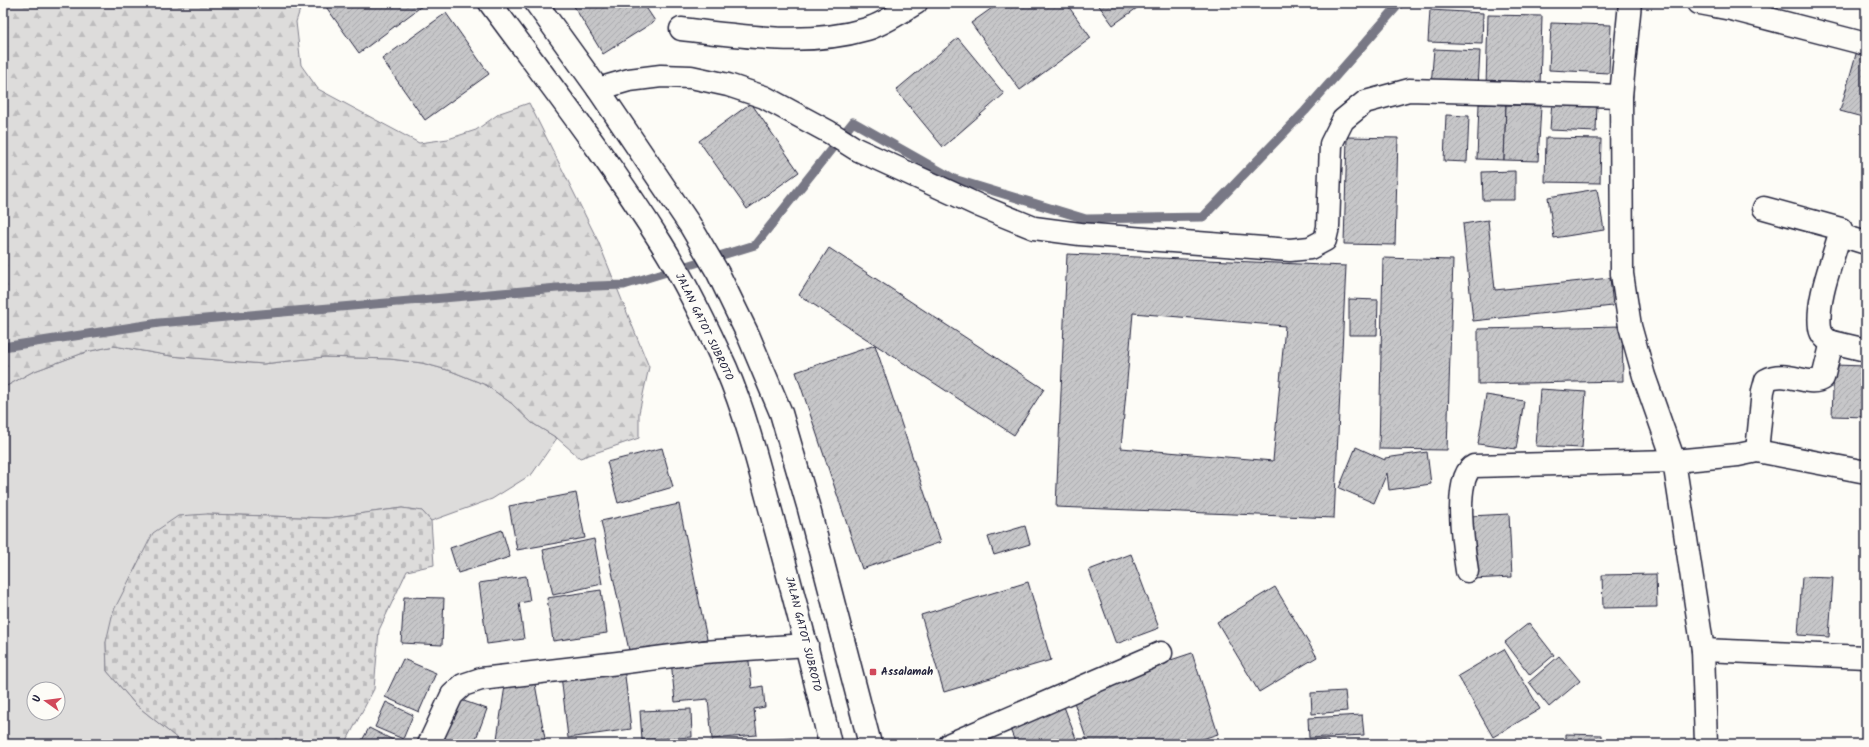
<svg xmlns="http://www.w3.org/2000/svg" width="1869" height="747" font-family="Kalam,sans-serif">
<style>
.grass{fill:#dddcdb;stroke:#807f8b;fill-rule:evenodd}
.forest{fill:url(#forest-firs);stroke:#807f8b}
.cemetery{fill:url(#cemetery-stones);stroke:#807f8b}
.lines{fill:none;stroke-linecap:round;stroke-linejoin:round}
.stream{stroke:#787885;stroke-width:9}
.building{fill:url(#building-hatch);stroke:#22223b;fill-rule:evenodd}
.street-casing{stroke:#22223b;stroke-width:25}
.highway-casing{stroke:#22223b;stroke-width:25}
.street{stroke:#fdfcf7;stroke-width:22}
.highway{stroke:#fdfcf7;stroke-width:22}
.poi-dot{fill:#d1495b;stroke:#fdfcf7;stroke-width:1.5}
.labels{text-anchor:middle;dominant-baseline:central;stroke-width:4;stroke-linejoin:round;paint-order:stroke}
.street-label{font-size:11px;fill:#22223b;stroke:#fdfcf7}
.poi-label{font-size:11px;font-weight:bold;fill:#22223b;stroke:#fdfcf7;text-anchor:start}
</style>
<defs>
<pattern id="forest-firs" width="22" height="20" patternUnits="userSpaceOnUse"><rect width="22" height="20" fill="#dddcdb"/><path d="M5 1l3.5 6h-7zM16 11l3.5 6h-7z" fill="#bdbcbd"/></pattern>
<pattern id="cemetery-stones" width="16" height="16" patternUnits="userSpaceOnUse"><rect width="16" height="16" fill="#dddcdb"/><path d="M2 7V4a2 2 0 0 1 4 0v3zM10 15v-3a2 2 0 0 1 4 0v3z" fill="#bdbcbd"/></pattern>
<pattern id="building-hatch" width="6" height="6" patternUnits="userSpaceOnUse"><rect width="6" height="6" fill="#c6c6c8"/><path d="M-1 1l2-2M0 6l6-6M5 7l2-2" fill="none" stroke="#aaaaad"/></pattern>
</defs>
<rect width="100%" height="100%" fill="#fdfcf7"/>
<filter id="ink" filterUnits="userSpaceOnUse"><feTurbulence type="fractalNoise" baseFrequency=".025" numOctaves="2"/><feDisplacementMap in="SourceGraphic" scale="8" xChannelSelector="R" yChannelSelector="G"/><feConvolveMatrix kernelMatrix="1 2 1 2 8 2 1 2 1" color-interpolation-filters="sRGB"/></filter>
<g filter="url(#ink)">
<path class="grass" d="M114,346L171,356L263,364L324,357L390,359L422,363L451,371L486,385L511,403L532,423L557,438L532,474L492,499L431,521L422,511L402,508L328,518L207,514L106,642L107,671L135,704L184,744H3V388L32,372L86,352ZM34,689H58V713H34Z"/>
<path class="forest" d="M3,3H302L296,22L301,65L318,89L419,143L448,139L476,130L500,113L529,103L598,241L649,367L639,413V438L580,458L557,438L532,423L511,403L486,385L451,371L422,363L390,359L324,357L263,364L171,356L114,346L86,352L32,372L3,388Z"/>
<path class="cemetery" d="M402,508L422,511L431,521L434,565L407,571L379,630L374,689L345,744H184L135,704L107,671L106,642L113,612L153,533L178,516L207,514L328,518Z"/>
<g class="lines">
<path class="stream" d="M3,347L159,323L569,287L624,285L755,245L853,122L954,179L1086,219L1203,217L1305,111L1400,3"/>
</g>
<g class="building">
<path d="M326,3H426L359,53L324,4Z"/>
<path d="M572,3H643L655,21L603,54Z"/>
<path d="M999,3H1066L1091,38L1020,90L971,23Z"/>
<path d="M1097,3H1144L1113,25Z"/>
<path d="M1430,10L1483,13L1482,44L1428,42Z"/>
<path d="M446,13L489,74L425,120L382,59Z"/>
<path d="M1488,15L1542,16L1540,87L1486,86Z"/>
<path d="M1551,23L1611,25L1609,73L1549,70Z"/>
<path d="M958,38L1004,94L943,147L896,90Z"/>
<path d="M1858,47L1866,49V118L1840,111Z"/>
<path d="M1434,49L1480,51L1478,88L1431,86Z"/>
<path d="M1552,100L1597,103L1596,132L1550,130Z"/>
<path d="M751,103L799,172L747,209L699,141Z"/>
<path d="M1479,104L1506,105L1504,160L1477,159Z"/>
<path d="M1506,105L1541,106L1538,161L1504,160Z"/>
<path d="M1446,115L1469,116L1467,162L1444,161Z"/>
<path d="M1347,137L1398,138L1395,245L1344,244Z"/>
<path d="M1546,138L1601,139L1600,183L1545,182Z"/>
<path d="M1515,171V200H1483L1482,172Z"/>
<path d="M1597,189L1604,230L1554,238L1548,197Z"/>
<path d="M1488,220L1495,290L1610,278L1613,306L1473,321L1463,224Z"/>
<path d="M829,248L1044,389L1014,435L799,295Z"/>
<path d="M1067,254L1346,266L1334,518L1056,507ZM1133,313L1285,326L1273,461L1121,448Z"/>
<path d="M1383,258L1453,260L1447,450L1379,449Z"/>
<path d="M1349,299L1378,300L1377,335H1349Z"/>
<path d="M1622,326L1623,381L1478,384V329Z"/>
<path d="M875,345L941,542L862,569L796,372Z"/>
<path d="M1834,365L1866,366V417L1832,416Z"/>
<path d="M1540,389L1586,392L1582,448L1536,446Z"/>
<path d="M1486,395L1524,401L1516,449L1478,444Z"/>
<path d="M1356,447L1385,460V458L1427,452L1431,484L1389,490L1387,473L1374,503L1339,488Z"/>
<path d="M662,448L673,487L618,503L607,462Z"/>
<path d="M576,493L585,538L517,550L509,506Z"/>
<path d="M679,504L707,639L630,655L601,521Z"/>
<path d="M1509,514L1512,577L1472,579L1470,516Z"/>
<path d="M1025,526L1030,544L994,555L988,537Z"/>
<path d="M502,530L510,557L458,573L450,548Z"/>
<path d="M594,539L602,584L553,595L543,550Z"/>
<path d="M1131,554L1159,628L1116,644L1089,570Z"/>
<path d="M1656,574L1657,607L1603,608L1602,575Z"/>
<path d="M526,576L530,601L519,603L524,639L487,644L479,583Z"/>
<path d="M1802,577L1833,578L1829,637L1798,635Z"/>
<path d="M1028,582L1051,660L944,692L921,615Z"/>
<path d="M1275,587L1317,657L1259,692L1217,622Z"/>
<path d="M601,590L607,633L553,641L547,598Z"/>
<path d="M404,597L444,598L442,645L401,643Z"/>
<path d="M1529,623L1554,655L1530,675L1505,642Z"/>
<path d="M1504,649L1540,709L1493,737L1458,676Z"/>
<path d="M748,653L752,688L763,686L765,707L754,709L757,735L712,739L708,699L675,702L671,660Z"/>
<path d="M1192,653L1218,734L1187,744H1088L1071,693Z"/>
<path d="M1559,656L1580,681L1549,707L1529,682Z"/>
<path d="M403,659L436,673L419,712L385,697Z"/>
<path d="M624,667L631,729L568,738L561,675Z"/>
<path d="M506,679L535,684L546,744H514L497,739Z"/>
<path d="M1345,691L1347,711L1312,714L1311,693Z"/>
<path d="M458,699L487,709L474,744H443Z"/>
<path d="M1062,701L1078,744H1016L1007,722Z"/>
<path d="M386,702L413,715L403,739L375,727Z"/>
<path d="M691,709L692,737L642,740L640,711Z"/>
<path d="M1362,715L1364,735L1309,738L1308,718Z"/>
<path d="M369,728L401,744H360Z"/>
<path d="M1566,734L1602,735V744H1566Z"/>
<path d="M793,738V744H695V743Z"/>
<path d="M1304,739L1328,741V744H1304Z"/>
</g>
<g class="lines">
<g class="street-casing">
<g id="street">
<path d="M1630,3L1621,96L1622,274L1630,326L1644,376L1674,461L1703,650L1706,744"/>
<path d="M1699,3L1731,9L1866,44"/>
<path d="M681,29C743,36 806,47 867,29C884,24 901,12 916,3"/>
<path d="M598,89L629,80L661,76L691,77L728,85L764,97L829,132L856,149L980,206L1034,228L1080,234L1290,250L1310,248L1325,240L1328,227L1331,144L1343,120L1365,102L1409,90L1621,96"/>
<path d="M1764,208L1841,229C1834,258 1816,298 1820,328C1821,335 1826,340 1832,342"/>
<path d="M1840,235L1866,243"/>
<path d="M1757,451L1763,391L1766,380C1787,368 1809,389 1823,378L1832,342L1866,350"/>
<path d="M1467,571C1464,551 1452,476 1474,466L1674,461L1738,455L1757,451L1866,472"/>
<path d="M1703,650L1866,657"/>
<path d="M429,744L452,695L463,685L481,679L618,663L703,652L807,645"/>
<path d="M950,744L1161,653"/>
</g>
</g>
<g class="highway-casing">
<g id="highway">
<path d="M490,3C548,82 609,160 661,243C686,283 707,326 726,368C747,417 760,471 774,523C794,596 813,670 830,744"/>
<path d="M536,3L598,89L690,225L718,273L749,337L781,413L809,509L870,744"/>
</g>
</g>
<use href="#street" class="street"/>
<use href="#highway" class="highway"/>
</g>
</g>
<rect class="poi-dot" x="869" y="668" width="8" height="8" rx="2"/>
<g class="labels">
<g class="street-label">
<text transform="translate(704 327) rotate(64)">JALAN GATOT SUBROTO</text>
<text transform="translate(803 634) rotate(76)">JALAN GATOT SUBROTO</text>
</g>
<g class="poi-label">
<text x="881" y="672">Assalamah</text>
</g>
</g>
<rect width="1869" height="747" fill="none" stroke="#fdfcf7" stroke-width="16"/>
<rect x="8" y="8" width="1853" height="731" fill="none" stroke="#22223b" stroke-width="1.5" filter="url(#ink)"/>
<g transform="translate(46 701) rotate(284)"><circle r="19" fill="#fdfcf7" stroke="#a5a5ac"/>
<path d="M0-3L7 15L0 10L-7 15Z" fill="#d1495b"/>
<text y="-6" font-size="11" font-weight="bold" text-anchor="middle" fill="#22223b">U</text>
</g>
</svg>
